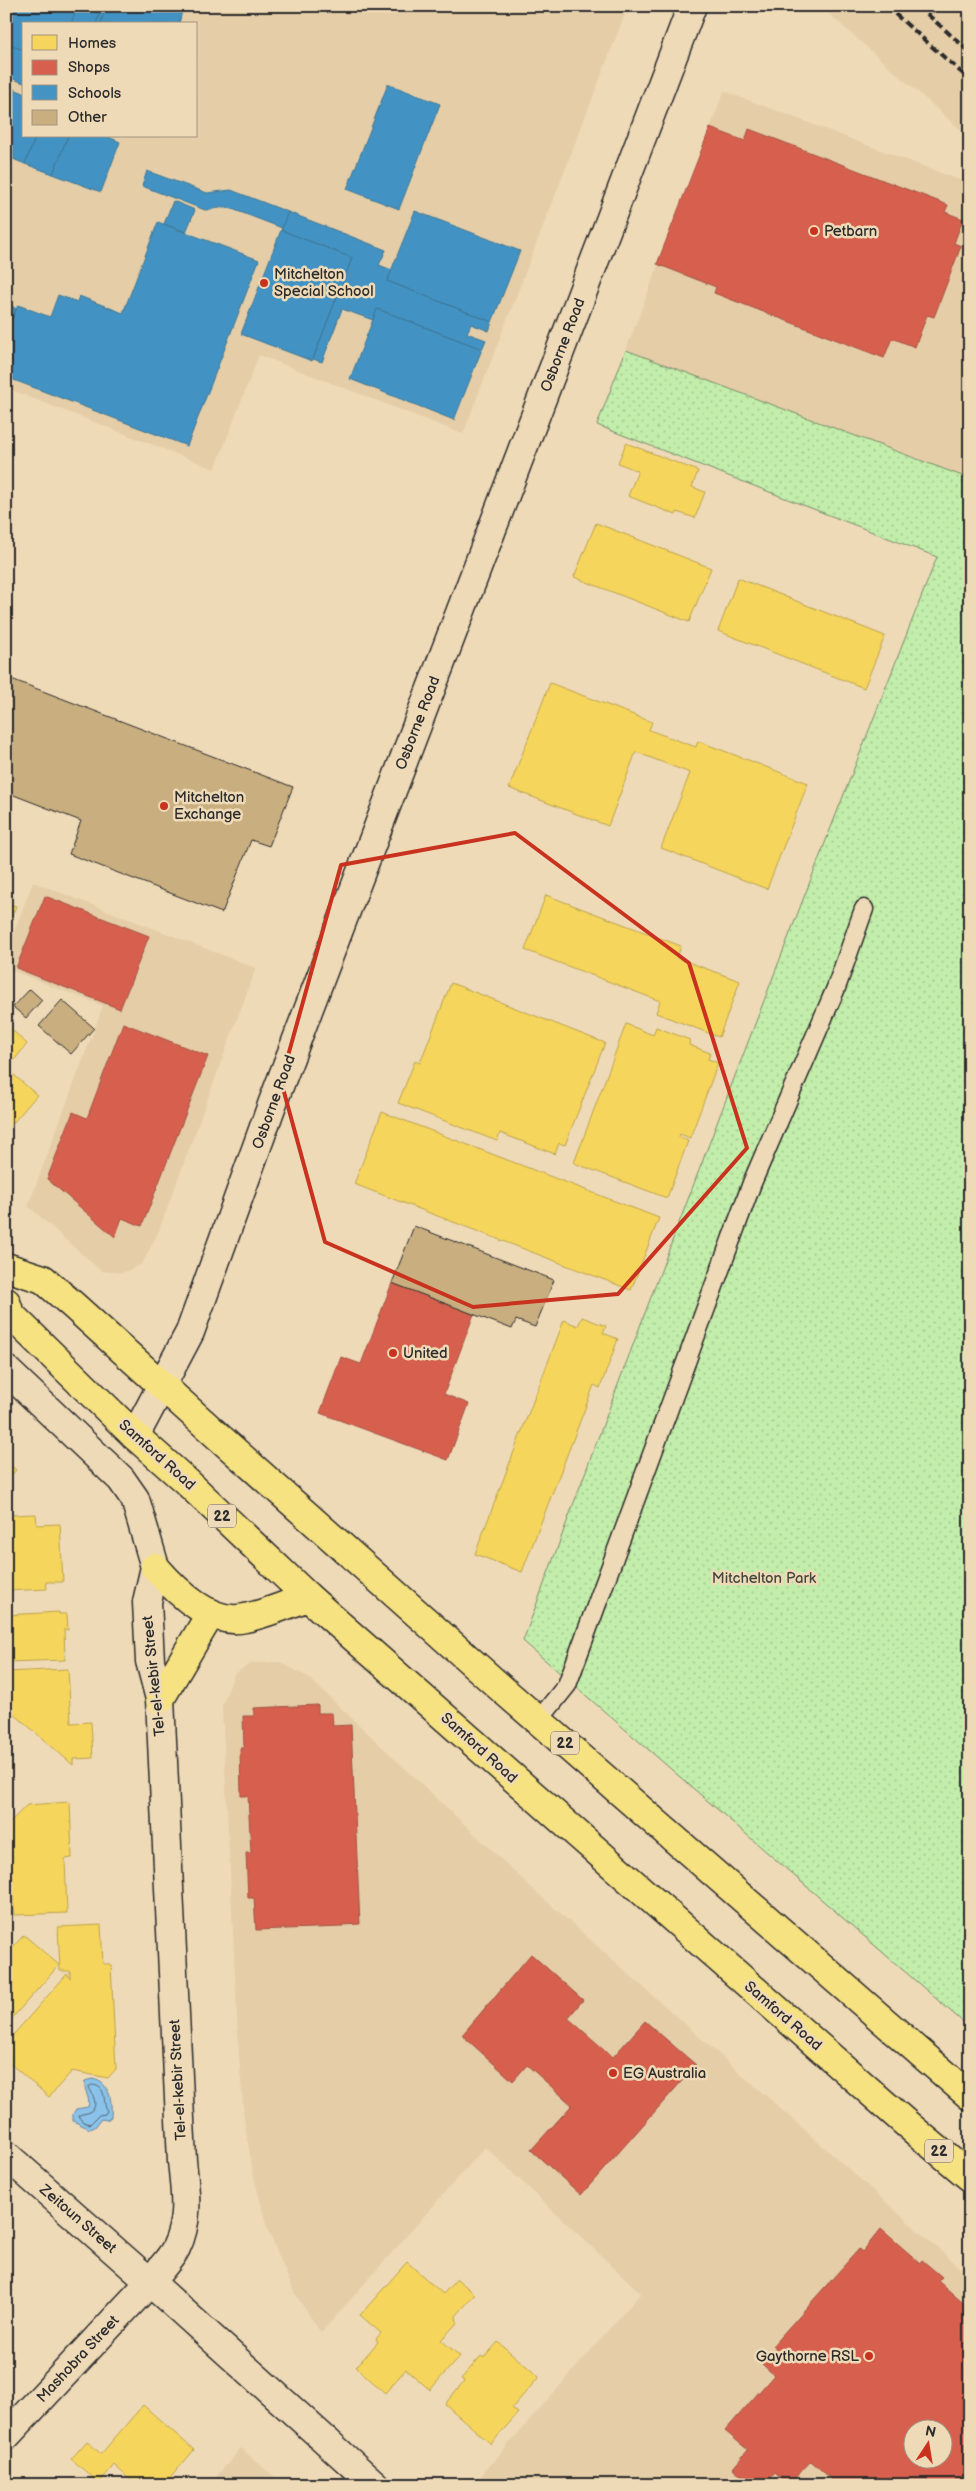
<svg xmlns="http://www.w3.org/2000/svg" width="976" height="2491" font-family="'Balsamiq Sans',sans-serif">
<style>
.built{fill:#e4cda7;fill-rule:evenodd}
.park{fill:url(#park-dots);stroke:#768c6a}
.water{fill:#8bc2e9;stroke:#65869d}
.homes{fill:#f6d55c;stroke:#b9a24d}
.shops{fill:#d6604d;stroke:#a35043;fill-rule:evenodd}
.schools{fill:#4393c3;stroke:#3c7495}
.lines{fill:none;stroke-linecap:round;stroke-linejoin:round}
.shore{stroke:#516777;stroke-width:1}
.building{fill:#c9af80;stroke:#2b2b2b}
.lane-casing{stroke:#2b2b2b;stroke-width:21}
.street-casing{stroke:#2b2b2b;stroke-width:31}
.secondary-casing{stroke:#2b2b2b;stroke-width:31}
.primary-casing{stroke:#2b2b2b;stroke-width:31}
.lane{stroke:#efdab8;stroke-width:18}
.street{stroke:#efdab8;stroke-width:28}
.secondary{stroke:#efdab8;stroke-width:28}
.primary{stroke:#f7e281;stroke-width:28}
.rail{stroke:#2b2b2b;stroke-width:4;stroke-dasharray:8 4;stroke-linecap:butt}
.marked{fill:none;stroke:#c8321e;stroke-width:4;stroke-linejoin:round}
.poi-dot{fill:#c8321e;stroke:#efdab8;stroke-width:2}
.labels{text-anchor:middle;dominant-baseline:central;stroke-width:5;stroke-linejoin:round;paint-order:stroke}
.shield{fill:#efdab8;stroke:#666055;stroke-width:1}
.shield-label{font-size:14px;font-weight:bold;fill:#2b2b2b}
.poi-label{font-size:15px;fill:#2b2b2b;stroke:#efdab8;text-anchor:start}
.street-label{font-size:15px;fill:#2b2b2b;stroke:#efdab8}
.park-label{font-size:15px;fill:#42483e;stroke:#efdab8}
</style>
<defs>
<pattern id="park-dots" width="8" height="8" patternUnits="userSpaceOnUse" patternTransform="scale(1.25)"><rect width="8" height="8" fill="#c2edaa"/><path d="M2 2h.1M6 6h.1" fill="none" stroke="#a7cb92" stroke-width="1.8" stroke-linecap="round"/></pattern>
</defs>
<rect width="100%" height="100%" fill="#efdab8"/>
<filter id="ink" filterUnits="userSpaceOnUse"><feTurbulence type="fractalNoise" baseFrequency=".02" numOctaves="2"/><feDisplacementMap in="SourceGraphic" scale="10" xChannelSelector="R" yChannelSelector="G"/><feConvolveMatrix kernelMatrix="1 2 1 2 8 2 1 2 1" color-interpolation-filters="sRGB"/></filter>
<g filter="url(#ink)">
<g class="built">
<path d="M6,6H628L463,434L259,355L215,469L6,388ZM24,24H196V136H24Z"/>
<path d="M820,6H970V138Z"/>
<path d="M724,91L970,184V464L965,477L626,350Z"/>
<path d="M33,882L256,968L158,1233L142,1264L122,1273L101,1271L28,1206L103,1006L6,968V953Z"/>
<path d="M280,1662L308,1677L534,1890L970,2277V2485H473L641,2293L485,2147L321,2333L294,2292L267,2228L253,2173L244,2118L239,2056L222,1706L234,1674L252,1663ZM914,2428H944V2458H914Z"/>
<path d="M241,2448L283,2485H209Z"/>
</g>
<path class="park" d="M626,350L965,477L970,464V2028L523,1641C656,1278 795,917 937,557L597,425Z"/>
<path class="water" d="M92,2079C111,2082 112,2102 111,2117L107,2120L101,2119L95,2127L90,2129L73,2121V2114L76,2109L88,2107C91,2097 83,2091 85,2081Z"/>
<g class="homes">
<path d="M626,443L698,471L692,487L705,492L695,518L677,512L676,515L628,496L638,471L618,463Z"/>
<path d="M596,523L711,568L689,622L574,577Z"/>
<path d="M738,578L885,636L864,688L718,631Z"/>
<path d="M550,683L652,722L649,730L696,747L698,741L808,783L767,889L661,848L690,773L636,752L608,826L509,788Z"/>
<path d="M546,895L681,946L677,958L740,981L719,1037L656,1013L660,1001L525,950Z"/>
<path d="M6,903L16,906L6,931Z"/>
<path d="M451,983L605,1043L565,1145L559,1143L555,1154L500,1133L497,1141L398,1103L415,1061L420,1063Z"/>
<path d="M626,1024L653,1035L656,1027L690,1040L689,1045L710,1053L708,1059L718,1063L690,1138L680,1134L679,1137L688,1141L667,1198L574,1163Z"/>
<path d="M10,1028L27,1044L7,1069L37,1095L6,1131V1032Z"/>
<path d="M382,1112L659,1218L631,1290L354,1184Z"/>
<path d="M582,1317L606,1326L603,1333L618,1339L600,1388L594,1385L522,1572L475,1554L564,1320L578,1326Z"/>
<path d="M6,1462L16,1470L6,1482Z"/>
<path d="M36,1514L37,1525L60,1524L63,1582H46L47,1589L6,1591V1527H11L10,1515Z"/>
<path d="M59,1612V1614H67L68,1630L64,1629L65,1660L6,1662V1615Z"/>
<path d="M68,1669L71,1723L91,1722L93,1758L73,1759V1765L6,1707V1672Z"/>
<path d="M70,1802L72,1858L65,1859L67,1913L14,1915L12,1874L6,1875V1826L27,1805Z"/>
<path d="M101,1925L103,1964H111L116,2069L108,2078L72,2071L49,2097L6,2060V2043L67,1974L70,1978V1971H60L58,1927Z"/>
<path d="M24,1935L59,1965L6,2025V1944L11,1949Z"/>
<path d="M407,2262L443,2294L457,2279L475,2294L456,2316L457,2323L441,2340L460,2356L430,2390L406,2369L385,2393L356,2367L378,2342L376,2339L381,2333L360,2315Z"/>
<path d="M498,2342L539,2377L512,2408L518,2413L491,2444L445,2404L464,2381L461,2379L481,2356L484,2358Z"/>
<path d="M143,2405L194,2450L172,2476L176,2480L172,2485H136L114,2465L99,2483L71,2459L87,2441L101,2454Z"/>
</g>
<g class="shops">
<path d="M710,128L745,141L749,129L948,205L945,212L963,219L954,243L961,246L934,317L927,315L915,347L892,338L884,358L714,293L716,287L657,264Z"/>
<path d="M45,896L149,936L120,1009L16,968Z"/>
<path d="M123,1023L208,1056L142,1226L122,1218L115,1237L47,1179L73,1112L87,1118Z"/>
<path d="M392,1283L474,1314L444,1394L469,1404L448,1460L320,1413L341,1357L361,1364Z"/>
<path d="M318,1705V1713H332L333,1726L351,1725L360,1924L343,1925V1927L256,1930L254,1898H248L246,1853H251L248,1796H241L240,1748H244L243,1716H254V1708Z"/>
<path d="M531,1954L583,2000L568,2018L613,2057L645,2021L696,2065L581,2195L531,2150L572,2105L527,2065L513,2081L462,2035Z"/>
<path d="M881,2229L920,2263L922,2260L942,2277L938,2281L970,2309V2485H838L811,2461L788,2485L775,2473L765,2485H752L733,2468L748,2450L725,2431L774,2375L762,2364L776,2348L773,2345L859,2249L862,2252ZM914,2428H944V2458H914Z"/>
</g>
<g class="schools">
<path d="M6,6H78L71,24H24V50L6,44Z"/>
<path d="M78,6H90L101,10L96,24H71Z"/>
<path d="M96,6H105L101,24H96L101,10L96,9Z"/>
<path d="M105,6H183L179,24H101Z"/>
<path d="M6,44L24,50V83L6,76Z"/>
<path d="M388,84L440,104L399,209L347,189Z"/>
<path d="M6,86L24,93V136H36L25,164L6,156Z"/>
<path d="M36,136H68L53,174L25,164Z"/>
<path d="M68,136H106L120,142L101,192L53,174Z"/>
<path d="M147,171L207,193L231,190L288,212L282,228L227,207L205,210L142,186Z"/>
<path d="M173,201L195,210L186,232L164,224Z"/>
<path d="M415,211L520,251L492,322L387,281Z"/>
<path d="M288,212L386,250L379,265L392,270L387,281L492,322L489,331L471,324L467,333L486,340L482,349L377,309L373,320L342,309L322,362L313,359L352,258L281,230Z"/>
<path d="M158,222L259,260L187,446L6,377V336L18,305L50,317L58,295L77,302L79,296L123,313Z"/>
<path d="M281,230L352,258L312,361L241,334Z"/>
<path d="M6,301L16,309L10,325L6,322Z"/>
<path d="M377,309L482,349L454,420L350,379Z"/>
</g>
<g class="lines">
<path class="shore" d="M92,2085C108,2086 102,2101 107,2111L105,2114L99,2115L90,2124L83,2122L78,2116C82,2113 86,2114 90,2112C100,2106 92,2094 89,2087Z"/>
</g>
<g class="building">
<path d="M6,677L293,787L269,846L251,840L222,913L69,854L81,821L6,792Z"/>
<path d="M30,989L42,1000L26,1018L13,1007Z"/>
<path d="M62,1000L94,1028L71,1054L39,1026Z"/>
<path d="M414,1226L554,1280L535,1327L516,1320L512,1329L392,1283Z"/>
</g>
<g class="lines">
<g class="lane-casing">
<path id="lane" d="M539,1720L567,1685L752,1183L836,988L864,909"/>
</g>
<g class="street-casing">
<g id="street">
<path d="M6,1370L121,1479L135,1499L155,1567L147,1602L150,1661L160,1699L182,2161C185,2191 190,2219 176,2248C170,2260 158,2271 150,2282L375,2485"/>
<path d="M6,2155L150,2282L6,2436"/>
</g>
</g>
<g class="secondary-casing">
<path id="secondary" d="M135,1436L190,1332L273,1102L692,6"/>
</g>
<g class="primary-casing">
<g id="primary">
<path d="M6,1267L43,1279L74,1306L220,1438L502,1689L970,2096"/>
<path d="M6,1302L10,1314L135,1436L187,1482L308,1597L908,2125L970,2177"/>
<path d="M155,1567C175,1590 211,1626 245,1618C266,1614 288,1604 308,1597"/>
<path d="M160,1699L211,1613"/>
</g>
</g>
<use href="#lane" class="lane"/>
<use href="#street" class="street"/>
<use href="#secondary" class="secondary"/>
<use href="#primary" class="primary"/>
<g class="rail">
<path d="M886,6L970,80"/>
<path d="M918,6L970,52"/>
</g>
</g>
</g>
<path class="marked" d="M515,833L689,963L747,1148L618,1294L473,1307L325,1242L281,1081L341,865Z"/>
<g class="poi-dot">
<circle cx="814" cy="231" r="5"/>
<circle cx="264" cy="283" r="5"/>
<circle cx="164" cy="806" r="5"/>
<circle cx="393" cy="1353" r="5"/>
<circle cx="613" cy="2073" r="5"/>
<circle cx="869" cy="2356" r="5"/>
</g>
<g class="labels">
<g class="shield">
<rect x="208" y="1504.5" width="28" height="23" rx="4"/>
<rect x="551" y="1731.5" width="28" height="23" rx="4"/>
<rect x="925" y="2139.5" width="28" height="23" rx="4"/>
</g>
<g class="shield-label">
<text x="222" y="1516">22</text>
<text x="565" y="1743">22</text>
<text x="939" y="2151">22</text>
</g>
<g class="poi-label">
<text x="824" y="231">Petbarn</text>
<text x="274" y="274">Mitchelton<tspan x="274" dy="17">Special School</tspan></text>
<text x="174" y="797">Mitchelton<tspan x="174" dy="17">Exchange</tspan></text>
<text x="403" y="1353">United</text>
<text x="623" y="2073">EG Australia</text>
<text x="859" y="2356" text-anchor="end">Gaythorne RSL</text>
</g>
<g class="street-label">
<text transform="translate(563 345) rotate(-69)">Osborne Road</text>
<text transform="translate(418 723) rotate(-69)">Osborne Road</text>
<text transform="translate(274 1102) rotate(-70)">Osborne Road</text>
<text transform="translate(157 1455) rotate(42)">Samford Road</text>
<text transform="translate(154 1676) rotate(-96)">Tel-el-kebir Street</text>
<text transform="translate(479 1748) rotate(42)">Samford Road</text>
<text transform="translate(783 2016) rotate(41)">Samford Road</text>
<text transform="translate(178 2080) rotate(-93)">Tel-el-kebir Street</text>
<text transform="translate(78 2219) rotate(41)">Zeitoun Street</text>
<text transform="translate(78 2359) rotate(-47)">Mashobra Street</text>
</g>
<g class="park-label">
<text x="764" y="1578">Mitchelton Park</text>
</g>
</g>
<rect width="976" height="2491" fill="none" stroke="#efdab8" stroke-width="25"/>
<rect x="12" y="12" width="951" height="2466" fill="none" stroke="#2b2b2b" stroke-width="2" filter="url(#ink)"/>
<rect x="22" y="22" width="175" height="115" fill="#efdab8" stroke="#a19480"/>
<rect x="32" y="35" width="25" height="15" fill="#f6d55c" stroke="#a19480"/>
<text x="68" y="48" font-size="15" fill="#2b2b2b">Homes</text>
<rect x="32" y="60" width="25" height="15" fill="#d6604d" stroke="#a19480"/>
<text x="68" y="72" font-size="15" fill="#2b2b2b">Shops</text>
<rect x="32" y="85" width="25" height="15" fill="#4393c3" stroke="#a19480"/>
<text x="68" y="98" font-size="15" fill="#2b2b2b">Schools</text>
<rect x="32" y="110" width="25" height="15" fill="#c9af80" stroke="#a19480"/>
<text x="68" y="122" font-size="15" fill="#2b2b2b">Other</text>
<g transform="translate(928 2444) rotate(12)"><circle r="24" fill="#efdab8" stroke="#a19480"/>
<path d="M0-4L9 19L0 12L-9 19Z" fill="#c8321e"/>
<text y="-8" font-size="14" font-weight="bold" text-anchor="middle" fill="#2b2b2b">N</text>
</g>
</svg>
